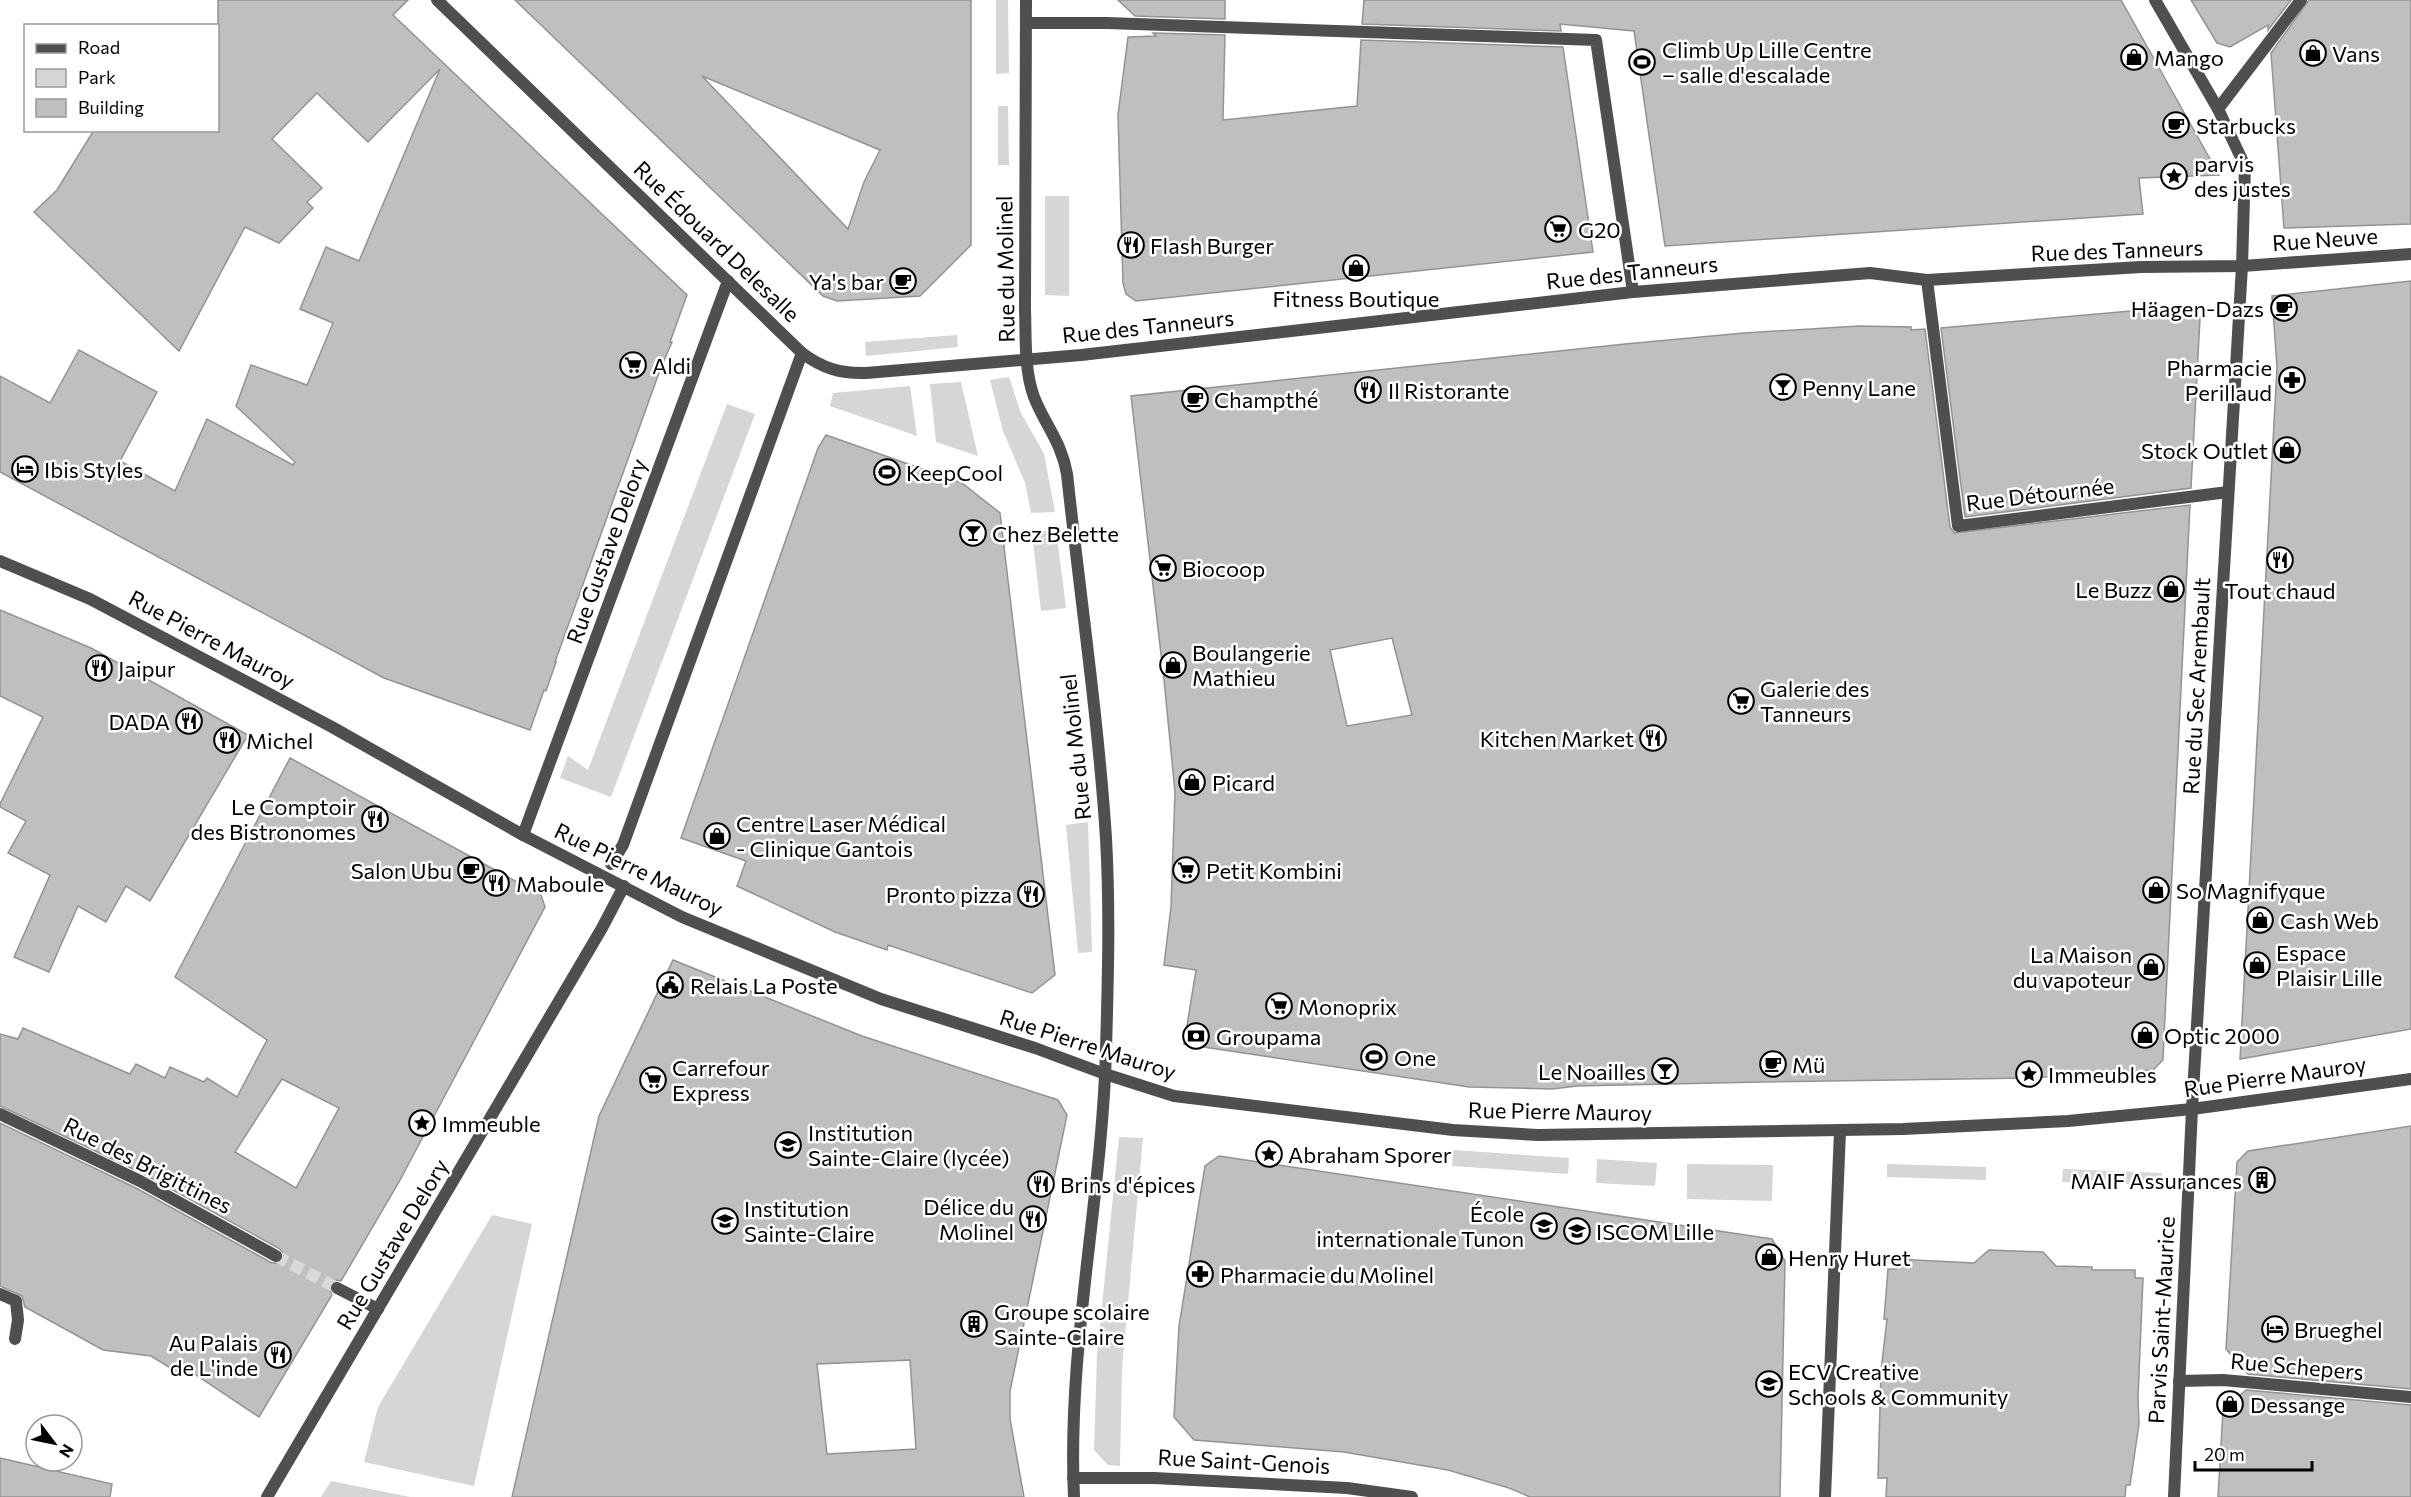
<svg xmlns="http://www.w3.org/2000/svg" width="2411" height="1497" font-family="Commissioner,sans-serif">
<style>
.green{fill:#d6d6d6}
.building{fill:#bfbfbf;stroke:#939393;stroke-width:1.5;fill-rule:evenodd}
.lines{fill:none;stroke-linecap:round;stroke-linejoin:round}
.pedestrian-tunnel{stroke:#d9d9d9;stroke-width:12;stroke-dasharray:12 6;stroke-linecap:butt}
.pedestrian{stroke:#4f4f4f;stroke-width:12}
.minor{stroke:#4f4f4f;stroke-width:12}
.tertiary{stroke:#4f4f4f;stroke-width:12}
.labels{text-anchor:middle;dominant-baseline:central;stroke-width:5;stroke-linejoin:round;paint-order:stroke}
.poi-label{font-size:22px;fill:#000;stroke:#fff;text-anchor:start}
.street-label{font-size:22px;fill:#000;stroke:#fff}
</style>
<rect width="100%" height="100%" fill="#fff"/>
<g class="green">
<path d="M996,0H1008L1009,73L996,74Z"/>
<path d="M998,106H1008L1009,165H998Z"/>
<path d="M1045,196H1069V296L1045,295Z"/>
<path d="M957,335L958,347L866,356L865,342Z"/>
<path d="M1009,377L1020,411L1044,454L1055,512L1031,513L1025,483L1003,431L990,380Z"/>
<path d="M961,382L978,456L936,442L930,384Z"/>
<path d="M910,386L917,436L830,406L833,393Z"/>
<path d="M727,404L755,414L611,797L560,778L568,756L588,770Z"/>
<path d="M1056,529L1066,608L1041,611L1032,533Z"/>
<path d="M1088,822L1092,952L1078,953L1066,825Z"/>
<path d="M1119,1137L1143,1138L1122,1369L1120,1466L1108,1465L1094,1450L1097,1355Z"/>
<path d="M1453,1150L1569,1158L1568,1174L1452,1166Z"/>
<path d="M1597,1159L1657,1163L1655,1186L1596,1183Z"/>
<path d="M1687,1164L1773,1165L1772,1201L1687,1199Z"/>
<path d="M1887,1164L1986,1167V1180L1887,1177Z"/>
<path d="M2063,1169L2162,1173L2161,1185L2062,1182Z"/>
<path d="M492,1215L532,1224L474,1486L364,1462L378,1407Z"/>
<path d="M331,1481L410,1497H321Z"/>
</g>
<g class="building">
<path d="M218,0H408L393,15L687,295L670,342H672L660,370L555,662H556L546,691L544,690L530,730L384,678L0,472V376L50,403L79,350L157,392L120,461L175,491L207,419L293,465L295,462L236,406L251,365L307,385L333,323L300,309L326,247L359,261L440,69L368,142L317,93L272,139L322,188L307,202L313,208L279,243L245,227L179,351L34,212L57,190L94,130H218Z"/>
<path d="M515,0H971V245L920,296L837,301L823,296ZM702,76L880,150L864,182L848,229Z"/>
<path d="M1118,0H1225V19L1135,16Z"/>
<path d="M1364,0H2121L2219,175L2139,178L2143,214L1665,246L1634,31L1560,24L1561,31L1362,24Z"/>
<path d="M2191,0H2291L2268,30V25L2230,47L2217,43Z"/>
<path d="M2309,0H2411V224L2284,228L2271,53Z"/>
<path d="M1153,33L1225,35L1223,120L1357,106L1361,40L1563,47L1593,252L1136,301L1126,294L1123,283L1118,115L1128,37L1156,36Z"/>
<path d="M2411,281V1029L2240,1059L2277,367L2272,296Z"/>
<path d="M2187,306L2200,318L2191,488L1965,517L1941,328Z"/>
<path d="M1859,326L1911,327V330L1925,329L1950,527L1954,533L2190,505L2164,1037L2163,1060L2153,1070L2029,1078L1761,1082L1577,1086L1552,1089L1469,1087L1184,1044L1196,970L1164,965L1171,907L1175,792L1164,680L1131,396L1625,344L1744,333ZM1392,638L1412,715L1347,726L1330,650Z"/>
<path d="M826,435L962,483L1000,513L1055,975L1032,993L888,945L887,950L835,932L737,886L746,861L681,838L818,448Z"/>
<path d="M0,610L91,648L248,735L150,901L126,886L106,922L78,906L49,972L14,957L50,875L8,853L26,821L0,807V804L43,717L0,696Z"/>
<path d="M290,758L541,895L545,907L399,1182L341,1281L336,1280L330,1284L329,1289L332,1295L259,1417L184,1367L180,1374L151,1356L103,1350L25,1307L22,1296L0,1286V1123L136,1188L272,1263H280L284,1256L280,1249L144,1174L0,1106V1034L18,1039L23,1028L130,1074L136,1064L165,1078L170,1067L204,1082L207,1078L237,1097L267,1040L175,977ZM282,1079L339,1108L296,1188L235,1152Z"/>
<path d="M673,960L862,1036L1058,1100L1067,1115L1010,1391V1419L1024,1497H512L599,1116ZM910,1360L916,1449L827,1454L817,1364Z"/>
<path d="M2411,1126V1389L2248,1374L2226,1349L2237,1162L2248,1151Z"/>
<path d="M1219,1156L1772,1239L1785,1261L1780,1497H1530L1509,1488L1448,1470L1344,1452L1194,1440L1174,1417L1179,1326L1205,1166Z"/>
<path d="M1989,1250L2043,1252L2056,1266L2092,1267V1270H2135V1278H2143L2138,1398L2139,1424L2130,1485H2126L2125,1497H1886L1887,1478H1878L1881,1371L1887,1319H1884L1888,1269H1896V1259L1974,1263Z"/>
<path d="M2246,1390L2411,1405V1497H2218L2223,1410Z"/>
<path d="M0,1458L112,1484L110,1497H0Z"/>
</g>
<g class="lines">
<path class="pedestrian-tunnel" d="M276,1256L337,1288"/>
<g class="pedestrian">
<path d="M2155,0L2218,109L2245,166L2242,266L2192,1109L2174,1497"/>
<path d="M2218,109L2301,0"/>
<path d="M1927,280L1958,526L2228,492"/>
<path d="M1633,292L1870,273L1927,280L2141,267L2242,266L2411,254"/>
<path d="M611,864L623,845L802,353"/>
<path d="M0,1114L140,1181L276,1256"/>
<path d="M337,1288L378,1309"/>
<path d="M0,1294L16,1301L18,1320L15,1339"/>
<path d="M2179,1381L2223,1380L2411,1397"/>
</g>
<g class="minor">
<path d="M437,0L802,353C822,368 841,374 866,373L1081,355L1633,292L1596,40L1107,23H1026"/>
<path d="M523,835L728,281"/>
<path d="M1105,1074L1174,1096L1453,1130L1538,1135L1903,1129L2068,1121L2192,1109L2411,1079"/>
<path d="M1073,1478H1154L1347,1488L1412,1497"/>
<path d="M1825,1497L1840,1131"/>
</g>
<g class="tertiary">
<path d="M1026,0L1025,309C1026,337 1024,370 1034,397C1045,425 1062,443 1067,474C1080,595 1098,717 1106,838C1110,909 1108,979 1106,1050C1102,1200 1067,1347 1074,1497"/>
<path d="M0,561L90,599L332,727L523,835L682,917L881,999L1035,1048L1105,1074"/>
<path d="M267,1497L602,928L624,886"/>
</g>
</g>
<defs>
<g id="shop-ring" transform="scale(1.35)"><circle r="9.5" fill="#fff" stroke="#000" stroke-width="1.5"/><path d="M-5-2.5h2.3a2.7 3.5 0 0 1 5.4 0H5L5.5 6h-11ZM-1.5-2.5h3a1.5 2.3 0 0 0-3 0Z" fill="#000"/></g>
<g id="stadium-ring" transform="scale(1.35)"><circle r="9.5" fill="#fff" stroke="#000" stroke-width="1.5"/><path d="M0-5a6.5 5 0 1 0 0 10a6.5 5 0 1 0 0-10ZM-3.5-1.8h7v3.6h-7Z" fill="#000"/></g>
<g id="cafe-ring" transform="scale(1.35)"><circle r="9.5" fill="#fff" stroke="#000" stroke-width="1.5"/><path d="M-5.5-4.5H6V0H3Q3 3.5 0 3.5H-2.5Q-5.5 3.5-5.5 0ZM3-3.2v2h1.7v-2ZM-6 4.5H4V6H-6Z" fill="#000"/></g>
<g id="sight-ring" transform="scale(1.35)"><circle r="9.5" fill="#fff" stroke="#000" stroke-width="1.5"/><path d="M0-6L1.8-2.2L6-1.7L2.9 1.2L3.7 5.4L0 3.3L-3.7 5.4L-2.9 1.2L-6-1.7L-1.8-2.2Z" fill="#000"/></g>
<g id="supermarket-ring" transform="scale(1.35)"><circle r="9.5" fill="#fff" stroke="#000" stroke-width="1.5"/><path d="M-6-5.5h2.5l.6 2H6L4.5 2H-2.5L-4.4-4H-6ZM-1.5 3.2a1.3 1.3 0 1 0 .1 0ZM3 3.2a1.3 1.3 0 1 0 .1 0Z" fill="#000"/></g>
<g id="restaurant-ring" transform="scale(1.35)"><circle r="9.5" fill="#fff" stroke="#000" stroke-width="1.5"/><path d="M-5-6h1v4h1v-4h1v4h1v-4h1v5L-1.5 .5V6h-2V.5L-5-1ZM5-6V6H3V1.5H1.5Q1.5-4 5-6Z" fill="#000"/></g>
<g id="pharmacy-ring" transform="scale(1.35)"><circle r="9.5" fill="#fff" stroke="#000" stroke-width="1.5"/><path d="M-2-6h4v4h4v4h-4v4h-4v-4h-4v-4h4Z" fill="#000"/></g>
<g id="bar-ring" transform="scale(1.35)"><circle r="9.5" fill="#fff" stroke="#000" stroke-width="1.5"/><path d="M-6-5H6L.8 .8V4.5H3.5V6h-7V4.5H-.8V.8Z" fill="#000"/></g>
<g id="hotel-ring" transform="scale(1.35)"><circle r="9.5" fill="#fff" stroke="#000" stroke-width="1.5"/><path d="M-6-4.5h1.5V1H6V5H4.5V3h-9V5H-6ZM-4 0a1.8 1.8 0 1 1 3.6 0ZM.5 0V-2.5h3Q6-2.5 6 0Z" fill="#000"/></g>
<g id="civic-ring" transform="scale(1.35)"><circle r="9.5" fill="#fff" stroke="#000" stroke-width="1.5"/><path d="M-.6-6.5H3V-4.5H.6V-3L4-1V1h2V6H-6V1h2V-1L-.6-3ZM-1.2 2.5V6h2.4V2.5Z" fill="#000"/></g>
<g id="bank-ring" transform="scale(1.35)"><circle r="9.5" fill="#fff" stroke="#000" stroke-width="1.5"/><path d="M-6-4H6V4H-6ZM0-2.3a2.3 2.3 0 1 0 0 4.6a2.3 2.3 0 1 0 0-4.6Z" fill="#000"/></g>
<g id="school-ring" transform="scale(1.35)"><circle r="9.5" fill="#fff" stroke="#000" stroke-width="1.5"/><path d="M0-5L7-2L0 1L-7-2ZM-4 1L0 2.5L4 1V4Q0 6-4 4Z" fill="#000"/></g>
<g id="building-ring" transform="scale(1.35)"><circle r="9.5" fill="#fff" stroke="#000" stroke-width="1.5"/><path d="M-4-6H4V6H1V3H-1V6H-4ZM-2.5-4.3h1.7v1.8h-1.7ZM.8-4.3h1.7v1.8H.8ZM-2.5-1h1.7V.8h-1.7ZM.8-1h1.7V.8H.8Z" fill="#000"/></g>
<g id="university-ring" transform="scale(1.35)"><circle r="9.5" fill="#fff" stroke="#000" stroke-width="1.5"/><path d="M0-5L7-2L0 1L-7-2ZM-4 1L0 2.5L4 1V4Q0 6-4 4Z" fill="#000"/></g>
</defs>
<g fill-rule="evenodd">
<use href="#shop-ring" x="2313" y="53"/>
<use href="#shop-ring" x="2134" y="57"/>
<use href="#stadium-ring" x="1642" y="62"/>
<use href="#cafe-ring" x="2176" y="125"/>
<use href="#sight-ring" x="2174" y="176"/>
<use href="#supermarket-ring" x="1558" y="229"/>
<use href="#restaurant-ring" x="1131" y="245"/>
<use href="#shop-ring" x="1356" y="268"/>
<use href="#cafe-ring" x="903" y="281"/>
<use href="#cafe-ring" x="2284" y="308"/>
<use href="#supermarket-ring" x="633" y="365"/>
<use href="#pharmacy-ring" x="2292" y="380"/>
<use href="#bar-ring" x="1783" y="387"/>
<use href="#restaurant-ring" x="1368" y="390"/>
<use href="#cafe-ring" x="1195" y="399"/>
<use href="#shop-ring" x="2287" y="450"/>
<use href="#hotel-ring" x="25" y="469"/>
<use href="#stadium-ring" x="887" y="472"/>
<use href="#bar-ring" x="973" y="533"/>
<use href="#restaurant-ring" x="2280" y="560"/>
<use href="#supermarket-ring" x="1163" y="568"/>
<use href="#shop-ring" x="2171" y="589"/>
<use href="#shop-ring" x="1173" y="665"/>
<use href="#restaurant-ring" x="99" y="668"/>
<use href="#supermarket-ring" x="1741" y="701"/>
<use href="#restaurant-ring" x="189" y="721"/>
<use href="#restaurant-ring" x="1653" y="738"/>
<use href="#restaurant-ring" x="227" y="740"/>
<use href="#shop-ring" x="1192" y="782"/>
<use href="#restaurant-ring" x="375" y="819"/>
<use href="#shop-ring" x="717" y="836"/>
<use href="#cafe-ring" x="471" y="870"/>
<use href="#supermarket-ring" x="1186" y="870"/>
<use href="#restaurant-ring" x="496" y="883"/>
<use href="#shop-ring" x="2156" y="890"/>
<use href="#restaurant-ring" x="1031" y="894"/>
<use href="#shop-ring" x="2260" y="920"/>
<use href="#shop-ring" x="2257" y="965"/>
<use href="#shop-ring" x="2151" y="967"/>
<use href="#civic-ring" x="670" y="985"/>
<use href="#supermarket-ring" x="1279" y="1006"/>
<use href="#shop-ring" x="2145" y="1035"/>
<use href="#bank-ring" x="1196" y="1036"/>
<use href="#stadium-ring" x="1374" y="1057"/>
<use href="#cafe-ring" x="1773" y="1064"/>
<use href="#bar-ring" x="1665" y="1071"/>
<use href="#sight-ring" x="2029" y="1074"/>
<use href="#supermarket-ring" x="653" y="1080"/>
<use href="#sight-ring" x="422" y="1123"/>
<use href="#school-ring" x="788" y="1145"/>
<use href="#sight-ring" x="1269" y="1154"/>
<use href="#building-ring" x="2262" y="1180"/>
<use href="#restaurant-ring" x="1041" y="1184"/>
<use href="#restaurant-ring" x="1033" y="1219"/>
<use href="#school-ring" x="725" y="1221"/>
<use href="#university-ring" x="1544" y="1226"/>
<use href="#university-ring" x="1577" y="1231"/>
<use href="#shop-ring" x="1769" y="1257"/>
<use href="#pharmacy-ring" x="1200" y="1274"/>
<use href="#building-ring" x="974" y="1324"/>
<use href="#hotel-ring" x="2275" y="1329"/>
<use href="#restaurant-ring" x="278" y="1355"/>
<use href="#university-ring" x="1769" y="1384"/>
<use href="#shop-ring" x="2230" y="1404"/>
</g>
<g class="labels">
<g class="poi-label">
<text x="1662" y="49">Climb Up Lille Centre<tspan x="1662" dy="25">– salle d'escalade</tspan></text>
<text x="2332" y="53">Vans</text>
<text x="2154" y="57">Mango</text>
<text x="2196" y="125">Starbucks</text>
<text x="2194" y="163">parvis<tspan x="2194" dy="25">des justes</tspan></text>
<text x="1578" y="229">G20</text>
<text x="1150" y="245">Flash Burger</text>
<text x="884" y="281" text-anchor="end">Ya's bar</text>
<text x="1356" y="298" text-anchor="middle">Fitness Boutique</text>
<text x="2264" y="308" text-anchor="end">Häagen-Dazs</text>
<text x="652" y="365">Aldi</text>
<text x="2272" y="367" text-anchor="end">Pharmacie<tspan x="2272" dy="25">Perillaud</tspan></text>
<text x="1802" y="387">Penny Lane</text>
<text x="1388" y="390">Il Ristorante</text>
<text x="1214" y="399">Champthé</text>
<text x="2268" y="450" text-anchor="end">Stock Outlet</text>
<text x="44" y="469">Ibis Styles</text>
<text x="906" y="472">KeepCool</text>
<text x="992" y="533">Chez Belette</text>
<text x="1182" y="568">Biocoop</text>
<text x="2152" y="589" text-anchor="end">Le Buzz</text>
<text x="2280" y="590" text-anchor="middle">Tout chaud</text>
<text x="1192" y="652">Boulangerie<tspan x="1192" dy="25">Mathieu</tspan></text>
<text x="118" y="668">Jaipur</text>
<text x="1760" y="688">Galerie des<tspan x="1760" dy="25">Tanneurs</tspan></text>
<text x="170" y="721" text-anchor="end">DADA</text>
<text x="1634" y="738" text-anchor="end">Kitchen Market</text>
<text x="246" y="740">Michel</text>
<text x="1212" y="782">Picard</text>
<text x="356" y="806" text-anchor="end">Le Comptoir<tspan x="356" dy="25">des Bistronomes</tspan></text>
<text x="736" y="823">Centre Laser Médical<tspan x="736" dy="25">- Clinique Gantois</tspan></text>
<text x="452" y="870" text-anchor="end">Salon Ubu</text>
<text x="1206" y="870">Petit Kombini</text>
<text x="516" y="883">Maboule</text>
<text x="2176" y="890">So Magnifyque</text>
<text x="1012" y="894" text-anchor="end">Pronto pizza</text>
<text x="2280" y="920">Cash Web</text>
<text x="2276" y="952">Espace<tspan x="2276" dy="25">Plaisir Lille</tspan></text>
<text x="2132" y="954" text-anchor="end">La Maison<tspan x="2132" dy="25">du vapoteur</tspan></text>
<text x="690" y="985">Relais La Poste</text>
<text x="1298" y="1006">Monoprix</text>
<text x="2164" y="1035">Optic 2000</text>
<text x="1216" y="1036">Groupama</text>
<text x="1394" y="1057">One</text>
<text x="1792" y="1064">Mü</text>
<text x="672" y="1067">Carrefour<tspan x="672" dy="25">Express</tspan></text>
<text x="1646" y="1071" text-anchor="end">Le Noailles</text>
<text x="2048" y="1074">Immeubles</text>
<text x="442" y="1123">Immeuble</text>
<text x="808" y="1132">Institution<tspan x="808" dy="25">Sainte-Claire (lycée)</tspan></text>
<text x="1288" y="1154">Abraham Sporer</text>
<text x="2242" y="1180" text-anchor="end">MAIF Assurances</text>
<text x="1060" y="1184">Brins d'épices</text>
<text x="1014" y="1206" text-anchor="end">Délice du<tspan x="1014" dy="25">Molinel</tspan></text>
<text x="744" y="1208">Institution<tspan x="744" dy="25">Sainte-Claire</tspan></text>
<text x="1524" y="1213" text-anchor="end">École<tspan x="1524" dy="25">internationale Tunon</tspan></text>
<text x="1596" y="1231">ISCOM Lille</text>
<text x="1788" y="1257">Henry Huret</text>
<text x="1220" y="1274">Pharmacie du Molinel</text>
<text x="994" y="1311">Groupe scolaire<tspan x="994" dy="25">Sainte-Claire</tspan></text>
<text x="2294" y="1329">Brueghel</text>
<text x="258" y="1342" text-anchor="end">Au Palais<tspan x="258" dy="25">de L'inde</tspan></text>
<text x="1788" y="1371">ECV Creative<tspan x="1788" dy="25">Schools &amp; Community</tspan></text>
<text x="2250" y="1404">Dessange</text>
</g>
<g class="street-label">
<text transform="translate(2325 239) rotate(-4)">Rue Neuve</text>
<text transform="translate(717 241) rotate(44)">Rue Édouard Delesalle</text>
<text transform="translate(2117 250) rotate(-2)">Rue des Tanneurs</text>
<text transform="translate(1005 269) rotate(-91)">Rue du Molinel</text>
<text transform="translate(1632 272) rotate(-6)">Rue des Tanneurs</text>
<text transform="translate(1148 326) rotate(-6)">Rue des Tanneurs</text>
<text transform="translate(2040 494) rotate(-7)">Rue Détournée</text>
<text transform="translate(606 551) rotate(-70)">Rue Gustave Delory</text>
<text transform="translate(212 639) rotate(28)">Rue Pierre Mauroy</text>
<text transform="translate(2196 686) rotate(-87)">Rue du Sec Arembault</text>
<text transform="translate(1075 747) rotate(-96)">Rue du Molinel</text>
<text transform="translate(639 869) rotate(26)">Rue Pierre Mauroy</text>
<text transform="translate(1088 1044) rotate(18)">Rue Pierre Mauroy</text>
<text transform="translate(2275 1076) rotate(-8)">Rue Pierre Mauroy</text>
<text transform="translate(1560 1111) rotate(1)">Rue Pierre Mauroy</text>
<text transform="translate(148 1165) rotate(27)">Rue des Brigittines</text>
<text transform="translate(392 1244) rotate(-59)">Rue Gustave Delory</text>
<text transform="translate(2161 1320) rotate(-87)">Parvis Saint-Maurice</text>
<text transform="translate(2297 1366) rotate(5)">Rue Schepers</text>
<text transform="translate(1244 1461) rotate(3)">Rue Saint-Genois</text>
</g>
</g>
<rect x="24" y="24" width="195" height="108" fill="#ffffff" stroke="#999999" stroke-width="1.5"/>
<rect x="36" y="44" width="30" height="9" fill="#4f4f4f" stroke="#999999" stroke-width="1.5"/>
<text x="78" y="54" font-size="18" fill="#000000">Road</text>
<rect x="36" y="69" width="30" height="18" fill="#d6d6d6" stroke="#999999" stroke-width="1.5"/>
<text x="78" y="84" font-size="18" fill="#000000">Park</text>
<rect x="36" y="99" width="30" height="18" fill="#bfbfbf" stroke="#999999" stroke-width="1.5"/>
<text x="78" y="114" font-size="18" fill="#000000">Building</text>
<g transform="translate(54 1443) rotate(122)"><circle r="28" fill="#ffffff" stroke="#999999" stroke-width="1.5"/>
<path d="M0-4.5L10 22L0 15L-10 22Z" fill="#000000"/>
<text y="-9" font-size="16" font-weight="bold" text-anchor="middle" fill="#000000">N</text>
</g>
<path d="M2195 1461v9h117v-9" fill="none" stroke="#000000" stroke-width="3"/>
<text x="2204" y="1461" font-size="18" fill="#000000" stroke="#ffffff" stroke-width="4.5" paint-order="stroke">20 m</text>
</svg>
